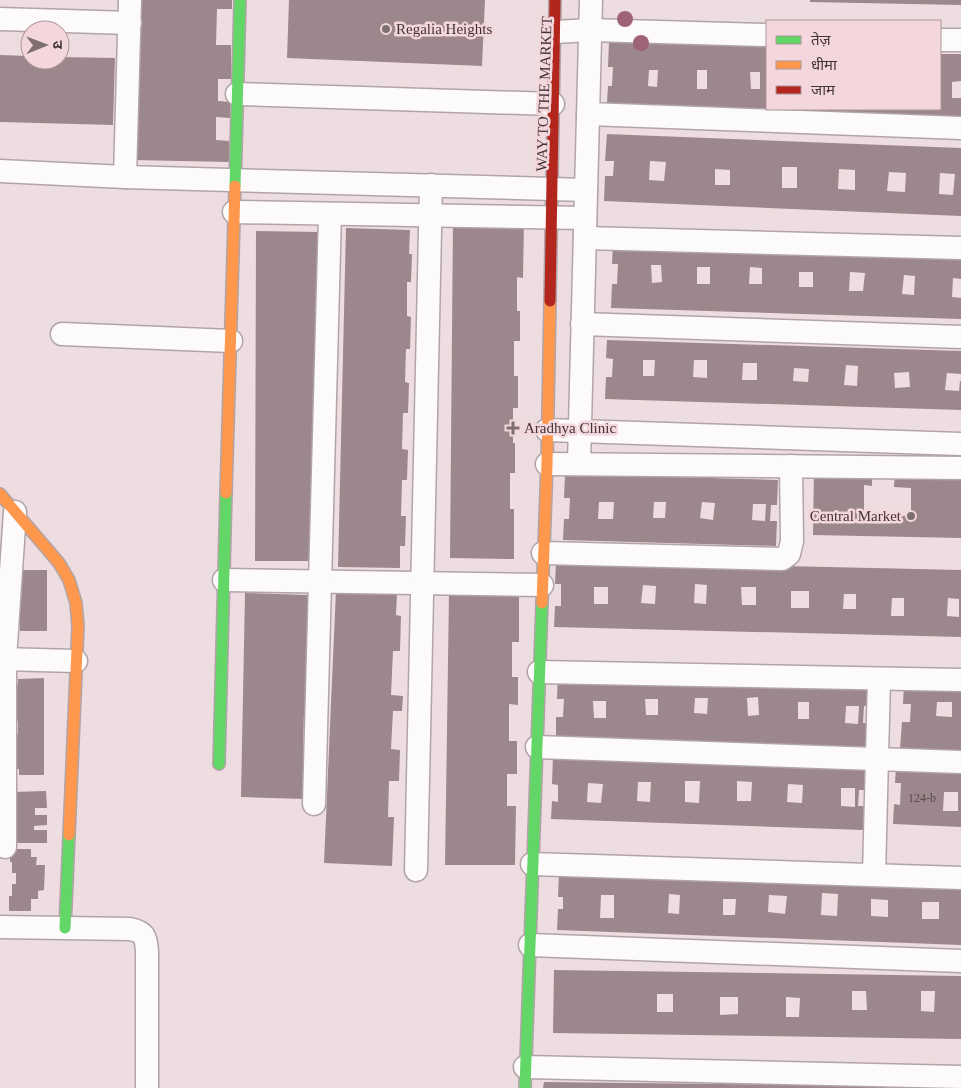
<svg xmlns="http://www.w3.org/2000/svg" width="961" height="1088" font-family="'Times New Roman','Noto Sans Devanagari',serif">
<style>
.building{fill:#9c878c;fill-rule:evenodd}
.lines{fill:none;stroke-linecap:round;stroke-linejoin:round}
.street-casing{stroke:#b1a4a7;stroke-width:25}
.fast-casing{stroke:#b1a4a7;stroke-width:14}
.slow-casing{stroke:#b1a4a7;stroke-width:14}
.jam-casing{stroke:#b1a4a7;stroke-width:14}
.street{stroke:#fcfafa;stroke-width:22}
.fast{stroke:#63d668;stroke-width:11}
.slow{stroke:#ff974d;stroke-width:11}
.jam{stroke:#b3261e;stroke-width:11}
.tree{fill:#9e6379}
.poi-dot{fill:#7e7072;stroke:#f4d7dc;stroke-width:2}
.labels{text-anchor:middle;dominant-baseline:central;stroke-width:5;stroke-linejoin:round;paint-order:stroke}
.number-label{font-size:12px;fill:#584a4c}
.poi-label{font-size:15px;fill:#413537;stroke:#f4d7dc;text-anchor:start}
.street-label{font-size:15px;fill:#413537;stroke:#f4d7dc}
</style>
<rect width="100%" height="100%" fill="#eedde0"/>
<g class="building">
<path d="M135,0H232V9H217L216,45H231V79H218V101L230,102V118L216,117V140L229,141V162L132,160Z"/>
<path d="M289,0H485L482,66L287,58Z"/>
<path d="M810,0H961V5L810,2Z"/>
<path d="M609,41L767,47V110L607,103L608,86H612L613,67H608ZM649,70H658L657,87L648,86ZM697,70H707V89H697ZM750,72H760V89H751Z"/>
<path d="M940,54H961V81L952,82V98H961V117L789,110V109H940Z"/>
<path d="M0,55L30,56V60H60V57L115,58L113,125L0,122Z"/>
<path d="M607,134L961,148V216L604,201L605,176H613L614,161H605ZM650,161L666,162L664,181L649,180ZM782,167H797V188H782ZM715,169L730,170V185H715ZM839,169L855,170V190L838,189ZM889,172L906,173L905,192L887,191ZM940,173L955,174L953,195L939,194Z"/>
<path d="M453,220L524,221L523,278L517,277V311H520V341H514V376H518V408H513V443H515V473H510V509H514V559L450,558Z"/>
<path d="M346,228L410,230L409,254H412L411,282H407V316L411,317L410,349H406L405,382L409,383L408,413H403L402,449L408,450L407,480H402L401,516H406L405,546H400V568L338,567Z"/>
<path d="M256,231L319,232L317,561H255Z"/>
<path d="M613,244L961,255V279L953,278L952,297L961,298V319L611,308L612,284H617L618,264H612ZM651,265H661L662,282L652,283ZM697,267H710V284H697ZM750,267L762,268V284H749ZM799,272H813V287H799ZM850,272L865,273L863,291H849ZM904,275L915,276L914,295L902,294Z"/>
<path d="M607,340L961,351V374L947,373L945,390L959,391L960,381H961V410L605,399L606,377H612L613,359L606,358ZM643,360H655L654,376H643ZM694,360H707V378L693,377ZM743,363H757V380H742ZM846,365L858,366L857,386L844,385ZM794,368L809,369L808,382L793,381ZM909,372L910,387L895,388L894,373Z"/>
<path d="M814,468L872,470V486L864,485V515L911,516V488L894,487L895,470L961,471V538L813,535Z"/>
<path d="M565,474L778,480L777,505H771L770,521H777L776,546L563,540L564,519H569L570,498H564ZM599,502H614L613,519H598ZM654,502H666L665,518H653ZM702,502L715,503L713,520L700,518ZM753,504H766L765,521L752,520Z"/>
<path d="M556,561L961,570V637L554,627L555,606H561V584H555ZM695,584L707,585L706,604L694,603ZM643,585L656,586L655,604L641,603ZM594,587H608V604H594ZM741,587H756V605H742ZM791,591H809V608H791ZM844,594H856V609H843ZM892,598H904V616H891ZM948,598L959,599V617L947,616Z"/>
<path d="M20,570H47V631H20V622H15Z"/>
<path d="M336,590L397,593L396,615L401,616L400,651H393L391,695L403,696L402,711H393L391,749L400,750L399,781H389L388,817H394L392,866L324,863Z"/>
<path d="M245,593L307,595V617H311L310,713H304L303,746L308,747L307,799L241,797Z"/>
<path d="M449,593H519V642H512V677H518V705L509,704V741H517V774H507V806H516L515,865H445Z"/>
<path d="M558,673L870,682L869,706H864L863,723H869L868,747L556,738V717H563L564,699H557ZM758,697L759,715L748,716L747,698ZM695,698H708L707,714L694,713ZM645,699H658V715H646ZM593,701H606V718H594ZM798,702H809V719H798ZM846,706H859L858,724L845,723Z"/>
<path d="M44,678V775H19V769H13L12,734H18V721H12V684H18V679Z"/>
<path d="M904,684L961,688V753L900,749L902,722H910L911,704H903ZM937,702H952V717L936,716Z"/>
<path d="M553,756L865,766V790H859L858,806H864L863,830L551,819L552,801L558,802V785L552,784ZM685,781H700L699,803L685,802ZM737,781L752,782L751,801H737ZM638,782H651L650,802L637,801ZM588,783L603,784L601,803L587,802ZM788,784L803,785L802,803L787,802ZM841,788H855V807L841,806Z"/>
<path d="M896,767L961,770V827L893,824L894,804L900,805L901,783H895ZM944,792H958V811H943Z"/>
<path d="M46,791L47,808H35V815H47V825L34,826V830H47V843H14L12,792Z"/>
<path d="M10,849H31V857H37L36,865H45L44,890L38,891V899H31V911H9V896H12V884H16V873H12V862H10Z"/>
<path d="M559,871L961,884V945L557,930L558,909H563V897H558ZM822,893L838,894L837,916L821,915ZM669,894L680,895L679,914L668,913ZM601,895H614V918H600ZM769,895L787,896L785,914L768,912ZM723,899H736L735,915H723ZM871,899L888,900V917L871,916ZM922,902H939V919H922Z"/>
<path d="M554,970L961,976V1039L553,1033ZM852,991H866L867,1010H852ZM921,991H935L934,1012L921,1011ZM657,994H673V1012H657ZM720,997H738V1014L720,1015ZM786,997L800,998L799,1017H786Z"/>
<path d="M544,1082L887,1086V1088H543Z"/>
</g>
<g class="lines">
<g class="street-casing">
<g id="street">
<path d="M0,19L130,23"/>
<path d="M555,32L590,30L767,35"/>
<path d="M940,40H961"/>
<path d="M237,94L553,104"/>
<path d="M588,114L961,128"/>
<path d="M0,171L125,177L586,190"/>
<path d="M125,177L130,0"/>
<path d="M234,212L585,218"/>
<path d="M585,238L961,248"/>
<path d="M582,324L961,337"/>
<path d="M62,334L231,341"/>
<path d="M547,430L961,444"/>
<path d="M579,463L591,0"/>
<path d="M547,464L961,468"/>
<path d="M543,553L782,559L789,554L792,541L791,466"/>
<path d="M224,580L542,585"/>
<path d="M0,659L76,661"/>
<path d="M539,672L961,680"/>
<path d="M537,747L961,762"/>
<path d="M314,804L330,214"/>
<path d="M5,847V659L15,512"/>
<path d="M532,864L961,878"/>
<path d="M416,870L431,185"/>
<path d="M874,875L879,679"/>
<path d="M0,927L130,929C144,932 146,936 147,951V1088"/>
<path d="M530,945L961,961"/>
<path d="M525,1067L961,1077"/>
</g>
</g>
<g class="fast-casing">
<g id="fast">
<path d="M235,186L240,0"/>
<path d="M219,764L226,493"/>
<path d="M65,928L69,835"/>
<path d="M525,1088L542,603"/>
</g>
</g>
<g class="slow-casing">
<g id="slow">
<path d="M226,493L235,186"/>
<path d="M0,494L59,563L69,580L76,603L78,626L69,835"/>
<path d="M542,603L547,464L550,301"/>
</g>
</g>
<g class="jam-casing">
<path id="jam" d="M550,301L555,0"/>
</g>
<use href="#street" class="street"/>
<use href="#fast" class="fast"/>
<use href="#slow" class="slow"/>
<use href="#jam" class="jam"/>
</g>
<g class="tree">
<circle cx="625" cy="19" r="8"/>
<circle cx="641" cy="43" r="8"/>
</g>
<g class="poi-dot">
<circle cx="386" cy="29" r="5"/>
<path d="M510.5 420.5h5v5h5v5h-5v5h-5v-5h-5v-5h5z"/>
<circle cx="911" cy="516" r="5"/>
</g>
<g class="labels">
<g class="number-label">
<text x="922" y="798">124-b</text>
</g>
<g class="poi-label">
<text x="396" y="29">Regalia Heights</text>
<text x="524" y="428">Aradhya Clinic</text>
<text x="901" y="516" text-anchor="end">Central Market</text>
</g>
<g class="street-label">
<text transform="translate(544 94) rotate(-88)">WAY TO THE MARKET</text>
</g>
</g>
<rect x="766" y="20" width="175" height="90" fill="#f4d7dc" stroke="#ac969a"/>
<rect x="776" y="36" width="25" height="8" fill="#63d668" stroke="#ac969a"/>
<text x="811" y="45" font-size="15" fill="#413537">तेज़</text>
<rect x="776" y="61" width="25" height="8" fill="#ff974d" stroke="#ac969a"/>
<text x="811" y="70" font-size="15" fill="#413537">धीमा</text>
<rect x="776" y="86" width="25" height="8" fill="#b3261e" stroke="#ac969a"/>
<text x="811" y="95" font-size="15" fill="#413537">जाम</text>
<g transform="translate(45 45) rotate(89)"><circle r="24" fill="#f4d7dc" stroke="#ac969a"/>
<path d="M0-4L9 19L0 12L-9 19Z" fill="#7e7072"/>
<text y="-8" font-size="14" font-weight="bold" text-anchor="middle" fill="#413537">उ</text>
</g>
</svg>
